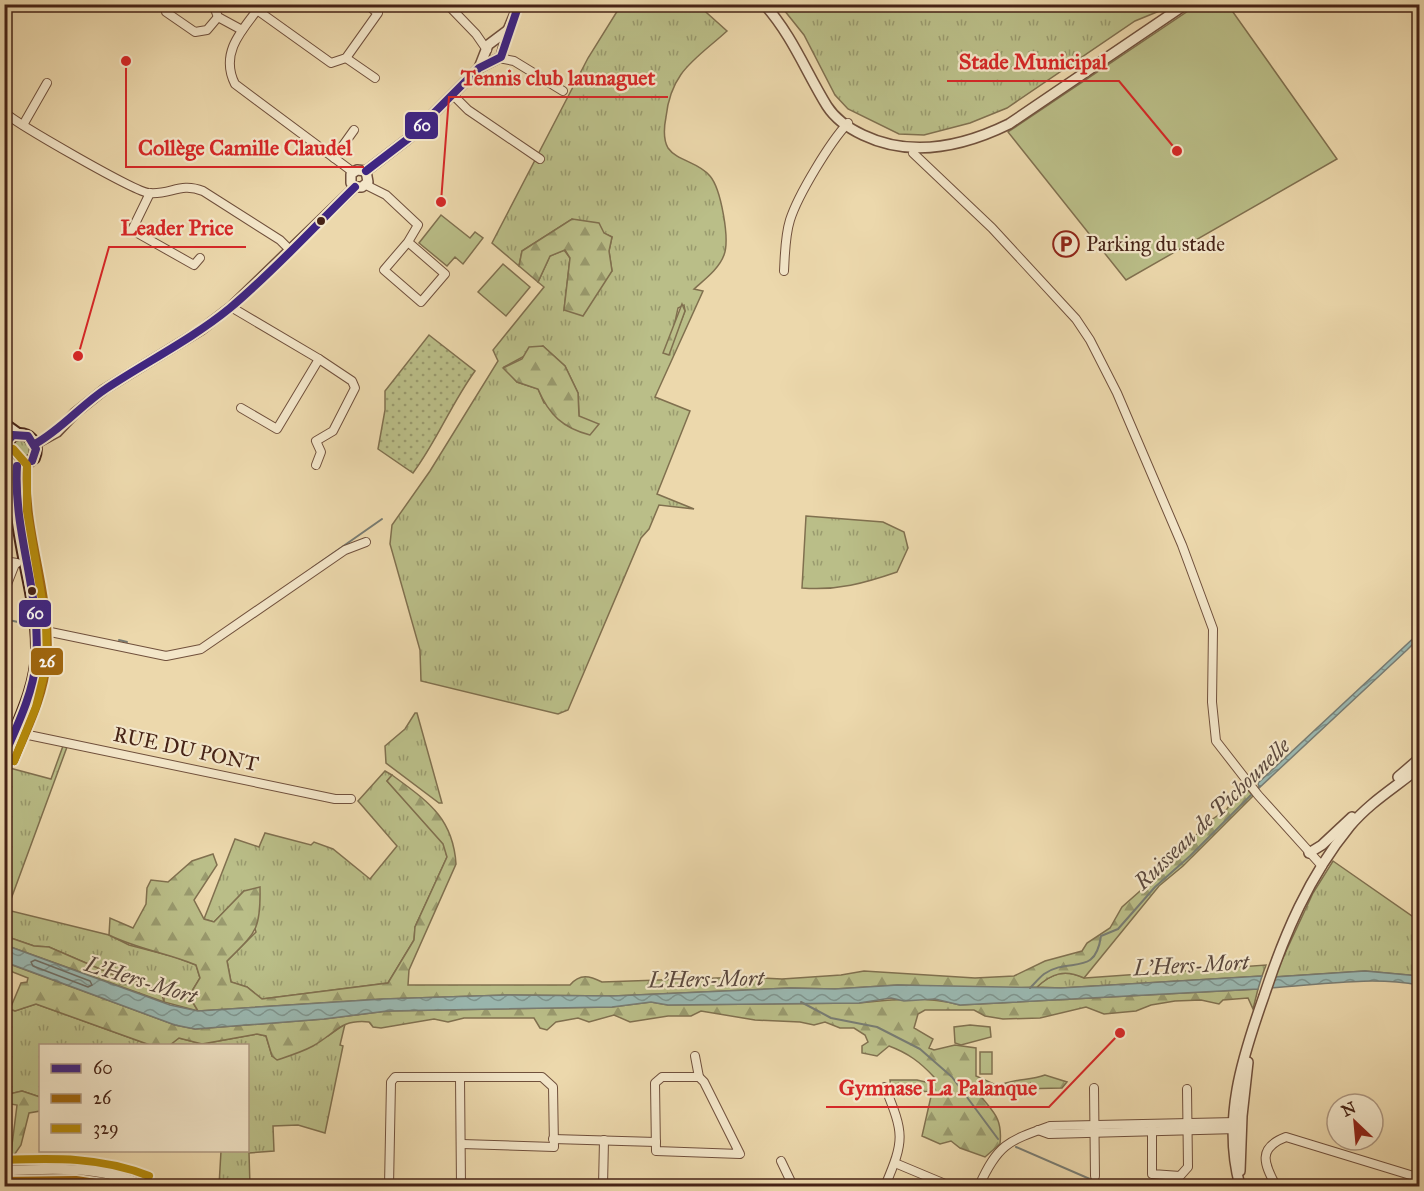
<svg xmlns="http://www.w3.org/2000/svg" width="1424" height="1191" font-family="'IM FELL Great Primer',serif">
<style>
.grass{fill:url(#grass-tufts);stroke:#80704f;stroke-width:1.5;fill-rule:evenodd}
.forest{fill:url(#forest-firs);stroke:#80704f;stroke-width:1.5}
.park{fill:#babe88;stroke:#80704f;stroke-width:1.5}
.garden{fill:url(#garden-dots);stroke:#80704f;stroke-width:1.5}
.water{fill:url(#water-waves);stroke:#787c73;stroke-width:1.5}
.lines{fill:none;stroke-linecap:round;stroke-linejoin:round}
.shore{stroke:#706e64;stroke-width:1.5}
.stream{stroke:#787c73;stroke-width:2}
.minor-casing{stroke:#70503c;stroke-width:10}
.tertiary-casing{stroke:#70503c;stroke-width:12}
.secondary-casing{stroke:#462316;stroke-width:14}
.minor{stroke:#f3e6c9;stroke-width:8}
.tertiary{stroke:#f3e6c9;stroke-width:9}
.secondary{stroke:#f3e6c9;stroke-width:10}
.bus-1-casing{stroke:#f3e6c9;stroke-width:12}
.bus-2-casing{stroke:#f3e6c9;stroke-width:12}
.bus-3-casing{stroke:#f3e6c9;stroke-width:12}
.bus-1{stroke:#3f2682;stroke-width:8}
.bus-2{stroke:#a0670f;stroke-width:8}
.bus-3{stroke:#b58a0c;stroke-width:8}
.bus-dot{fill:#462316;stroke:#f3e6c9;stroke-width:2}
.labels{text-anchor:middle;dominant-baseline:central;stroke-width:4.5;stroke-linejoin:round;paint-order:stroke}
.poi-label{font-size:21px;fill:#462316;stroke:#f3e6c9;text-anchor:start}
.street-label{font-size:21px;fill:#462316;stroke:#f3e6c9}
.water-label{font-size:22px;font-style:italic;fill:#5b483d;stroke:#f3e6c9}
.leader{fill:none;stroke:#d62828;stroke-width:2}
.callout-dot{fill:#d62828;stroke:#f3e6c9;stroke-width:2}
.callout-label{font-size:22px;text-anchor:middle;font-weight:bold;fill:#d62828;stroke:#f3e6c9;stroke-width:4.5;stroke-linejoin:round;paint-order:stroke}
.line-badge{stroke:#f3e6c9;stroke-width:2}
.badge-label{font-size:16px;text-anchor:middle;font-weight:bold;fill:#fff}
</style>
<defs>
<pattern id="grass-tufts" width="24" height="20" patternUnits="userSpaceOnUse" patternTransform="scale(1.5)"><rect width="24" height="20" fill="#babe88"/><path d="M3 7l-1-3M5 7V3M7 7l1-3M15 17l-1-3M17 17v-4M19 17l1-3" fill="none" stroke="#999a6e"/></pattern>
<pattern id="forest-firs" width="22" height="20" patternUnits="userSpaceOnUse" patternTransform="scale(1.5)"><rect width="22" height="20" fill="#babe88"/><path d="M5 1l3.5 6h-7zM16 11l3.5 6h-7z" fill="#999a6e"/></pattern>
<pattern id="garden-dots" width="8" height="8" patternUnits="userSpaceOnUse" patternTransform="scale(1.5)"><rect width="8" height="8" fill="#babe88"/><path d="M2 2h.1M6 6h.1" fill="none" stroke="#999a6e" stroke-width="1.8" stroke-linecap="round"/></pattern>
<pattern id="water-waves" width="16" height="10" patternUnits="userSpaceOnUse" patternTransform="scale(1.5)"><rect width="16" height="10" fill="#9ab8b1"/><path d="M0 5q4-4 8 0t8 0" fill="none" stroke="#7f958f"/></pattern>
</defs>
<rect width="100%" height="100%" fill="#ecd8ac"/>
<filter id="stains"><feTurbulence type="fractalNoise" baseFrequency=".00333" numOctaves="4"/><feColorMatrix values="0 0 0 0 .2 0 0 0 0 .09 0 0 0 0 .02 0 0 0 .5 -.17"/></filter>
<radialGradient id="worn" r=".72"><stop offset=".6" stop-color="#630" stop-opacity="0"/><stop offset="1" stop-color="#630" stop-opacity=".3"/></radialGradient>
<g class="grass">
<path d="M621,5H698L727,31C695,60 671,71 666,117C664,127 663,139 668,148C677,161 699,162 710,176C721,189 730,239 724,255C719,269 704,280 694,289L703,291L655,397L690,411L657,494L694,509L659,505L649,529L641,538L568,710L558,714L421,681L420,650L390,544L392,525L430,471L498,361L493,350L544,287L538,282L550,256L564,250L570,258L564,310L612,271L609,251L612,237L572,219L522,251L519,266L492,243L588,58ZM684,305L685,311L668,354L678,308ZM543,346L565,366L578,393L579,416L544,403L538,389L517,382L504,367Z"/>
<path d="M780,5H1174L1135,21L1007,108L970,123L924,135L899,134L848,109L835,95L804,35Z"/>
<circle cx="20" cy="451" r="11"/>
<path d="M806,516L883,522L904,532L908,548L897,572C865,583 837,591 802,588Z"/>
<path d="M415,713H417L442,803H439L386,763L385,746L405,729Z"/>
<path d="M63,746L67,747L7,910L109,935L129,945L175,957L196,965L200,978L189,996L198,1011L164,1002V995L146,984L116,976L49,947L34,946L5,936L4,800L10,785L5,780L6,767L51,779Z"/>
<path d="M385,771L392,775L387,781L444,844L447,857L415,927L414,940L388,983L262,999L247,987L231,982L227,961L256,932L244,891L214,922L204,919L235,839L259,847L265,833L311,845L314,842L333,849L370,879L397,846L358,801Z"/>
<path d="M1333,861L1419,921V976L1365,971L1274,977L1313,893Z"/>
<path d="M1266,965L1262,976L1061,988L1037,987C1052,973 1065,969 1085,978Z"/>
<path d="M36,1004L150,1045L40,1046V1097L22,1091L5,1095V1024L10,1009L15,1011Z"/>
<path d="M345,1024L340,1045L343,1046L325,1133L298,1125L273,1126L274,1151L249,1153L250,1186H219L221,1151L248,1150V1046L170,1044L179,1038L202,1044L257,1034L266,1036L272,1056L328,1036Z"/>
</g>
<g class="forest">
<path d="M572,219L599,223L604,233L612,237L609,251L612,271L583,316L564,310L570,258L565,250L550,256L538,282L519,266L522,251Z"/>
<path d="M682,304L685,311L669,355L663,353Z"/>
<path d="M543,346L565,366L578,393L579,416L599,424L590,435C563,428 549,415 538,389L517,382L503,368L522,359L529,347Z"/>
<path d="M392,775C427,801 453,817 456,864L409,970L408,985H570C580,973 590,976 602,982L746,977L782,979L841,975L864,971L975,978L1014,976L1045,961L1082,951L1087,943L1110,928L1122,907L1166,868L1207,823L1227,809L1235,796L1245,787L1253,796L1183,866L1159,886L1084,978C1065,969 1052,973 1037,987L999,989L898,985L835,989L790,988L613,996L507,995L383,999L198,1011L189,996L200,978L196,965C167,953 137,949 109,935L110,918L133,928L146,904L147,888L151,880L168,882L192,861L213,854L217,865L194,900L204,919L214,922L244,891L260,887C261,930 256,932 227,961L231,982L247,987L262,999L388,983L414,940L415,927L447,857L443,844L387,781Z"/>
<path d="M5,936L34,946L49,947L116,976L161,991L164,1002L5,945Z"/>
<path d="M4,962L175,1025L195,1029L324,1019L387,1011L612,1007L651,1002L668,1005L859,1003C893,999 926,996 960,1005L1258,989L1253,1009L1248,998L1223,1000L1219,1004L1201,1000L1175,1001L1151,1005L1136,1011L1104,1014L1086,1007L1040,1018L1003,1019L985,1016L974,1010H925L918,1014L914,1028L933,1039L929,1048L934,1050L955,1045L976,1048V1076L998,1086C1015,1078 1029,1081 1045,1075L1067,1082L1062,1088L976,1090C991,1111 1003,1115 1000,1144L985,1157L960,1148L951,1141L940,1144L922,1136L932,1092L891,1089L890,1080H917L934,1084V1077C920,1062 908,1053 889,1046L877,1056L862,1053V1046L868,1042L865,1035L854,1028H840L825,1022L814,1025L800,1022L755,1020L701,1011L691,1016H668L630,1022L614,1015L589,1022L578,1018L556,1022L547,1030L540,1028L534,1018H464L448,1022L434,1019L381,1028L373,1027L369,1022C340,1019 336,1033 313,1046C302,1052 289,1056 277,1060L272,1056L266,1036L257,1034L202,1044L179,1038L170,1045H150L36,1004L15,1011L10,1009L21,983L27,982L28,978L5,969Z"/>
<path d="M22,1091L40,1097V1111L29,1113L21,1145L10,1161L17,1105L5,1103V1095Z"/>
</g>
<g class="park">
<path d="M1197,5H1228L1337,159L1126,280L1008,132Z"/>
<path d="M441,215L470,238L475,232L483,238L463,264L455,257L447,266L419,243Z"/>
<path d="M503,264L530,287L506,316L478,292Z"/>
<path d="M970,1025L990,1027L991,1037L961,1045L955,1043L954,1027Z"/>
<rect x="980" y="1052" width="12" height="22"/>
</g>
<path class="garden" d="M429,335L475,371C451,404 437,441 413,473L378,449L385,410V391Z"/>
<g class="water">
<path d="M1419,633V638L1407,650L1259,788L1258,783Z"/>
<path d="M5,945L170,1005L198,1011L383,999L507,995L613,996L790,988L835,989L898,985L1061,988L1262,976L1258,989L998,1003L960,1005L935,999L904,1001L891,998L859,1003L668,1005L651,1002L612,1007L387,1011L324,1019L195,1029L175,1025L5,962Z"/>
<path d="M1365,971L1419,976V985C1371,976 1319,985 1270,988L1274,977Z"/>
</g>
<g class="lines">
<path class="shore" d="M35,960L90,981L92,985L88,987L33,966L31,962Z"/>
<g class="stream">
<path d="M312,568L382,519"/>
<path d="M4,619L32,625"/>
<path d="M119,640L127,642"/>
<path d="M1030,988C1034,984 1039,978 1044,974C1070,956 1095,978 1101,936L1118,929L1155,887L1190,856L1260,786"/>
<path d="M801,1002L831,1018L877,1027L920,1049L952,1077L998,1139"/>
<path d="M1016,1147L1106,1186"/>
</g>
<g class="minor-casing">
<g id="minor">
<path d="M164,4L166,12L195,32L207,30L218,17"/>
<path d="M213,4L218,17L242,30"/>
<path d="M262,4C243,29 219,52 235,84L353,172"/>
<path d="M447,4L476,34L487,50"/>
<path d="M4,8L7,4"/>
<path d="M257,10L331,63L346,58L378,13L366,4"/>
<path d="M346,58L375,78"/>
<path d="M499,58L514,61L563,91"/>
<path d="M452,94L468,110L540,159"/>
<path d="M4,112C17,124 135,192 149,193C171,195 180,182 203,191L280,240L290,250"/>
<path d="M23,125L47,83"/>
<path d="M913,153L992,228L1076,319L1090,340L1117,393L1182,545L1213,629L1212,702L1216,741L1258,795L1322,866"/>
<path d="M334,158L354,130"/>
<path d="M366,185L386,195L418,225L408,242L384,270L421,302L445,274L408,242"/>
<path d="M150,193L132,230L194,265L200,258"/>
<path d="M784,271C785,253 785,236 790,220C798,195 830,142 848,123"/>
<path d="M231,307L319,359L277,429L241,408"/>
<path d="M316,465L321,452L316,441L333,431L355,388L352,381L319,359"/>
<path d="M4,561L17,563"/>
<path d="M4,592L15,564"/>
<path d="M36,629L166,656L201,649L345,550L366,542"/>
<path d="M14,732L335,799H351"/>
<path d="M695,1056L699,1077"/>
<path d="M662,1077H699L704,1082L740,1154L656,1151L655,1083Z"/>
<path d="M460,1078L461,1186"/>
<path d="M885,1087C904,1134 905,1139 885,1186"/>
<path d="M1094,1088L1095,1176"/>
<path d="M1152,1128V1174L1180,1176L1188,1167L1187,1089"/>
<path d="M1038,1130L1049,1134L1237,1129"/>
<path d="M553,1139L656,1142"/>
<path d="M781,1161L793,1186"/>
<path d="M895,1163L950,1186"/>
<path d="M389,1186L391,1082L395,1077H542L553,1087L554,1147L462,1144"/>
<path d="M603,1186L604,1140"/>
<path d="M979,1186C998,1144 1008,1141 1050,1126L1236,1122"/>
<path d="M1276,1186C1264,1164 1257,1148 1286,1137L1420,1178"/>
</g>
</g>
<g class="tertiary-casing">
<g id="tertiary">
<path d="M764,4C792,35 806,72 827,106C836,120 848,128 863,135C911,158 962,147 1009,124L1186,4"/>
<path d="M479,68L488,45L508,30"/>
<path d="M366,171L409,138L479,68L501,57L508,30L519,4"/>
<path d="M355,187L351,183V174L357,170L366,171"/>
<path d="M355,187H362L368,182L366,171"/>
<path d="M35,444L57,432L75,413L105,389L201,330L231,307L355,187"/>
<path d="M1398,777L1420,758"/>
<path d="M1309,853L1322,845L1352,817"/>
<path d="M4,1171C50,1168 104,1166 145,1186"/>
<path d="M1240,1171L1242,1116L1248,1062"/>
<path d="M1240,1186C1222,1120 1242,1058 1264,996C1284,935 1309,876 1350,826C1370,802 1396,787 1420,767"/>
</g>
</g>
<g class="secondary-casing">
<g id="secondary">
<path d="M4,424L18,434"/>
<path d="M4,446L13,435C29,431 40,443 34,458L22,467L12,465L4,455"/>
<path d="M4,757C18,723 38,684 37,648C37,586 9,528 17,466"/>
</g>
</g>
<use href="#minor" class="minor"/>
<use href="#tertiary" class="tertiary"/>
<use href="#secondary" class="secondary"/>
<g class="bus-1-casing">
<g id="bus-1">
<path d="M366,171L409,138L479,68L501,57L519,4"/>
<path d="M35,444C62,429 81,405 107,388C148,361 192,339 230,308C274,271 314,227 355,187"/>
<path d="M4,445L13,435L28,436L36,449L32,461"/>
<path d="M4,756C17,726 33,694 36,661C42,597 13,533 17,466"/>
</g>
</g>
<g class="bus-2-casing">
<g id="bus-2">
<path d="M14,761C27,729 44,697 47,662C53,596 23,533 27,467"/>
<path d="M5,1181L76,1180L115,1186"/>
</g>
</g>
<g class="bus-3-casing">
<g id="bus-3">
<path d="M13,449L27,465V511L46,624L47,662L36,707L14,761"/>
<path d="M4,1160C54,1158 102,1157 149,1176"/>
</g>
</g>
<use href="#bus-1" class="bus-1"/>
<use href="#bus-2" class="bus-2"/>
<use href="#bus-3" class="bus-3"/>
</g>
<defs>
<g id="parking-ring" transform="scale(1.35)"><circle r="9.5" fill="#f3e6c9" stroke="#8f2418" stroke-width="1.5"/><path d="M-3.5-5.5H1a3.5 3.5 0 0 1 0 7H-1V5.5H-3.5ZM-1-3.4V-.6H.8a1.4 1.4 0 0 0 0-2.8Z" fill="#8f2418"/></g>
</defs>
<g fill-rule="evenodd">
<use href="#parking-ring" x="1066" y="244"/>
</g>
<g class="bus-dot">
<circle cx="321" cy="221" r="5"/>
<circle cx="32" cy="591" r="5"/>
</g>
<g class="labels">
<g class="poi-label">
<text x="1086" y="244">Parking du stade</text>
</g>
<g class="street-label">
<text transform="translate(186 749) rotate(12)">RUE DU PONT</text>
</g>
<g class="water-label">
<text transform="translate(1212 814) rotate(-44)">Ruisseau de Pichounelle</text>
<text transform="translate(1191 965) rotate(-3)">L'Hers-Mort</text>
<text transform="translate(706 979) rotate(-1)">L'Hers-Mort</text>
<text transform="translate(141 980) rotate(17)">L'Hers-Mort</text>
</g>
</g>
<path class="leader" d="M1177 151L1119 81H947M441 202L449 97H668M126 61L126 167H364M78 356L109 247H246M1120 1033L1049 1107H826"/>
<g class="callout-dot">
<circle cx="1177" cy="151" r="6"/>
<circle cx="441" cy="202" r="6"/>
<circle cx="126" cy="61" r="6"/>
<circle cx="78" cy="356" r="6"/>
<circle cx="1120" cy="1033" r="6"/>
</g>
<g class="callout-label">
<text x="1033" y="69">Stade Municipal</text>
<text x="558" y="85">Tennis club launaguet</text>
<text x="245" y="155">Collège Camille Claudel</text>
<text x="177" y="235">Leader Price</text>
<text x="938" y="1095">Gymnase La Palanque</text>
</g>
<g class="line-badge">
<rect x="404" y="111" width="35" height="29" rx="6" fill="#3f2682"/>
<rect x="18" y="599" width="34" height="29" rx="6" fill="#3f2682"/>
<rect x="30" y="647" width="34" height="29" rx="6" fill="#a0670f"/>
</g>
<g class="badge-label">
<text x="422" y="131">60</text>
<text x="35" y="619">60</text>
<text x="47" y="667">26</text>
</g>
<rect width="1424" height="1191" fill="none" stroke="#ecd8ac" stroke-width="24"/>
<rect x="6" y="6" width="1412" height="1179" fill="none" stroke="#462316" stroke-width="3"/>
<rect x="12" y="12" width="1400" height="1167" fill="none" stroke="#462316" stroke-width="1.5"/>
<rect x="39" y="1044" width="210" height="108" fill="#f3e6c9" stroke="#ae9881" stroke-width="1.5"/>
<rect x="51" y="1064" width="30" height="9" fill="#3f2682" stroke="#ae9881" stroke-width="1.5"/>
<text x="93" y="1074" font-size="18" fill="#462316">60</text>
<rect x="51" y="1094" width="30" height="9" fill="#a0670f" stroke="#ae9881" stroke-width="1.5"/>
<text x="93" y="1104" font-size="18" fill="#462316">26</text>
<rect x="51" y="1124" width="30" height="9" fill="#b58a0c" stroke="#ae9881" stroke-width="1.5"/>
<text x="93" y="1134" font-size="18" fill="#462316">329</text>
<g transform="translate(1355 1122) rotate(334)"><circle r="28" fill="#f3e6c9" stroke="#ae9881" stroke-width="1.5"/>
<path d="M0-4.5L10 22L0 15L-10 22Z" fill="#8f2418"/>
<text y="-9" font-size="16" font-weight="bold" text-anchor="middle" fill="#462316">N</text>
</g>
<rect width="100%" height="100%" filter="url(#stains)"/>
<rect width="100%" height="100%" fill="url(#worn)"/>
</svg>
